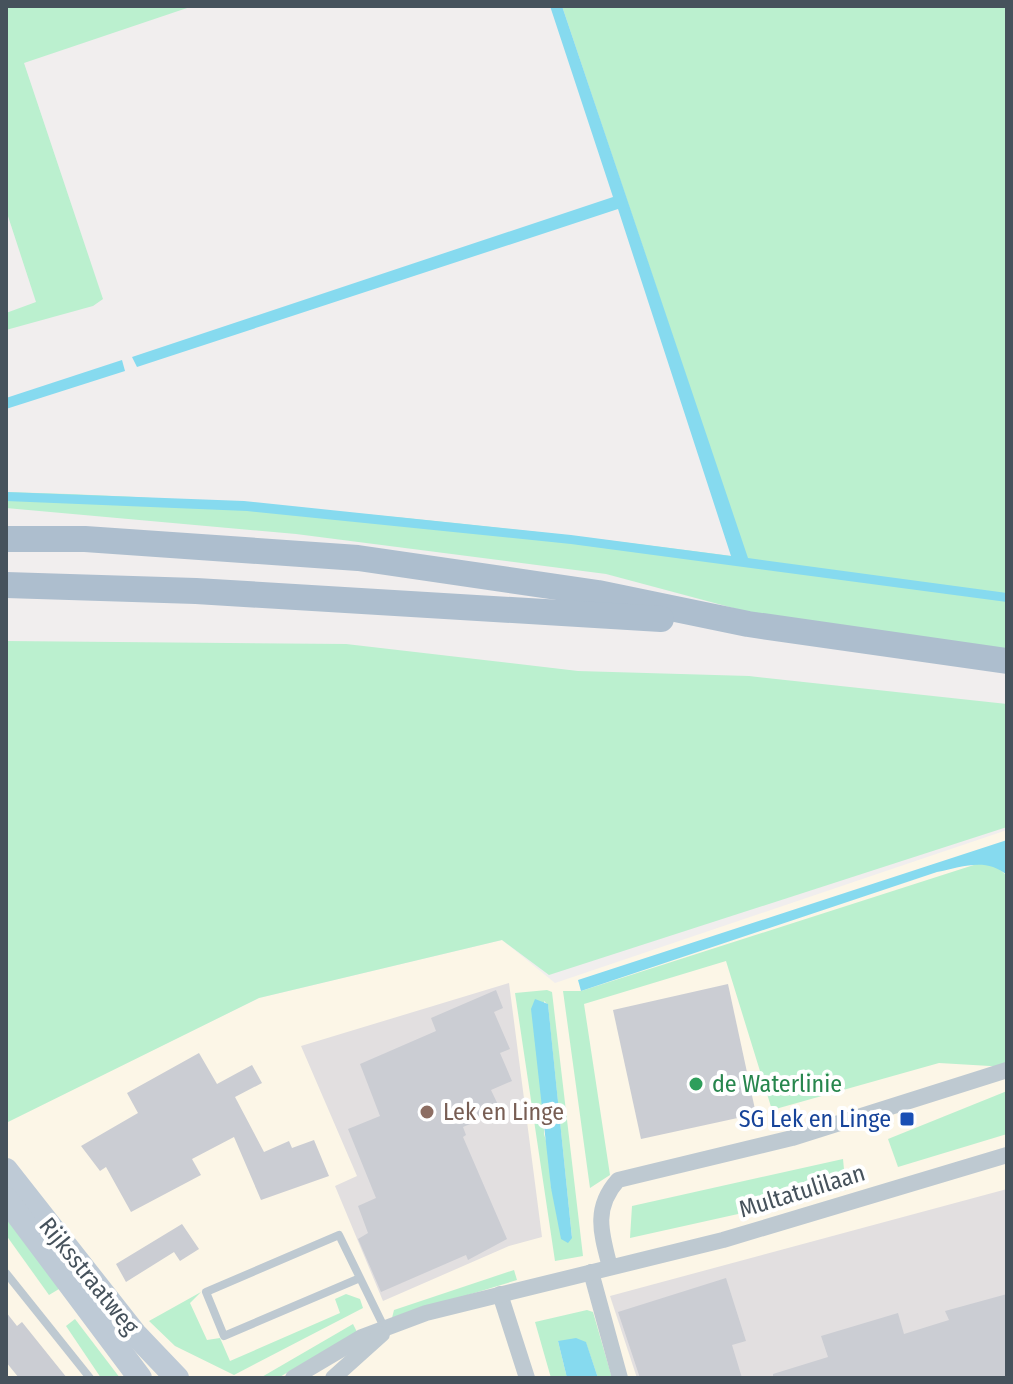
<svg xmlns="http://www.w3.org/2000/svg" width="1013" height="1384" font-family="'Fira Sans Condensed',sans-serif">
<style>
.commercial{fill:#fcf6e7}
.education{fill:#e2dfe0}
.green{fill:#bbf0cf;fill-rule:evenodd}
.water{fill:#86daef}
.building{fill:#cbcdd3}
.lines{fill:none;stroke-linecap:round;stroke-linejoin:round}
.lane{stroke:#bec9d1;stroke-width:8}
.street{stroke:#bec9d1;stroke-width:16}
.secondary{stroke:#becad6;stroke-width:24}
.primary{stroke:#adbece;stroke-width:26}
.leisure-dot{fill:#2e9e5b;stroke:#fff;stroke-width:3}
.education-dot{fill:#8d6e63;stroke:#fff;stroke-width:3}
.transit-dot{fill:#1a4fb4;stroke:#fff;stroke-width:3}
.labels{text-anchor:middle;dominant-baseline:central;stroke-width:8;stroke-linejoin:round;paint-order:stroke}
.leisure-label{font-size:24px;fill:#27864d;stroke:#fff;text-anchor:start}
.education-label{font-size:24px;fill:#785e54;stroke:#fff;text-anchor:start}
.transit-label{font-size:24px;fill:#164399;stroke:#fff;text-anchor:end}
.street-label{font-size:24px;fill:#46525c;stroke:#fff}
</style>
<rect width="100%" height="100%" fill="#f1eeee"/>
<path class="commercial" d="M1007,830V1378H6V1122L259,998L502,940L555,983Z"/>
<g class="education">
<path d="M509,983L542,1237L509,1246L383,1301L335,1186L357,1176L301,1046Z"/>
<path d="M1007,1189V1378H637L610,1296Z"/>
</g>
<g class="green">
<path d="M6,6H193L24,63L103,299L93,306L6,330V313L36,302L6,210Z"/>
<path d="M562,6H1007V650L774,619L606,574L296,534L6,508V492C255,498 501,526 747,558Z"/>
<path d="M6,641L346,644L578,671L749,676L1007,704V827L549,975L502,940L259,998L6,1123Z"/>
<path d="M980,863L997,867L1007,876V1067L939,1063L772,1110L726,961L584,1004L610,1175L590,1188L563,991H581Z"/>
<path d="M547,990L552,992L583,1256L555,1261L515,993ZM544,1001L548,1005L572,1238L551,1188L550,1155L544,1134Z"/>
<path d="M1007,1091V1134L898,1167L888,1139Z"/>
<path d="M843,1159L846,1190L630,1238L632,1206Z"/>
<path d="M6,1217L7,1216L59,1289L49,1295L6,1235Z"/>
<path d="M514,1270L517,1280L392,1318L394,1310Z"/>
<path d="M201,1292L190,1303L207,1340L220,1338L230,1361L340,1313L335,1299L346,1294L360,1299L363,1308L234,1375L175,1346L149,1321Z"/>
<path d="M587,1310L593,1312L612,1378H598L586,1343L558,1341L567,1378H551L535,1322Z"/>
<path d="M75,1319L120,1378H101L66,1326Z"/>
<path d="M353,1324L357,1332L278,1378H260Z"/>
</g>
<g class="water">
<path d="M550,6H562L748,558L1007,593V602L571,544L247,511L6,501V492L244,501L571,535L731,556L618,209L137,367L132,357L613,197Z"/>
<path d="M122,360L125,371L6,409V398Z"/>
<path d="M1007,840V875C986,857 962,867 937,872L581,991L578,980Z"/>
<path d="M535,999L548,1004L572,1238L568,1243L561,1239L551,1188L531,1009Z"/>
<path d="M576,1338L586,1342L598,1378H567L558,1341Z"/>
</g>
<g class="building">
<path d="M728,984L756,1114L641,1139L613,1010Z"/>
<path d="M496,990L503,1008L494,1012L510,1049L500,1053L512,1081L491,1090L501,1111L463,1127L466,1135L463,1137L507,1239L468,1260L466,1255L381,1292L358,1239L368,1233L358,1206L376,1198L348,1129L380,1116L360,1064L436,1031L431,1018Z"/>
<path d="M199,1053L217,1084L252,1065L262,1083L235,1097L264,1152L289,1141L292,1148L314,1140L329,1176L261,1200L234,1137L192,1159L201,1175L131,1212L106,1167L100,1171L81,1146L138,1113L127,1093Z"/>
<path d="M182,1224L199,1249L180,1261L174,1252L126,1282L116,1264Z"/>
<path d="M726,1278L746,1341L732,1345L742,1378H640L618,1312Z"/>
<path d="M1007,1294V1378H773V1374L828,1357L821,1336L898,1313L904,1334L949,1320L945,1311Z"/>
<path d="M6,1312L17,1326L22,1322L67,1378H19L6,1362Z"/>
</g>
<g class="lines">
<g class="lane">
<path d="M6,1273L90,1378"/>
<path d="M360,1278L224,1336L206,1292L339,1235L385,1329"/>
</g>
<g class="street">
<path d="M610,1267C601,1233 593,1208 618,1180L792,1138L1007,1070"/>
<path d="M591,1272L620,1378"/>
<path d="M500,1294L527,1378"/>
<path d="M293,1378L362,1337L426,1313L723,1240L1007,1155"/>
<path d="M333,1378L382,1334"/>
</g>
<g class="secondary">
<path d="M6,1170L135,1334L177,1378"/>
<path d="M6,1199L140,1378"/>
</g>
<g class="primary">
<path d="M6,539H85L358,558L598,593L748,624L1007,661"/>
<path d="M6,585L196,591L661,619"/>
</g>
</g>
<circle class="leisure-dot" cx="696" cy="1084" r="8"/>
<circle class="education-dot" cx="427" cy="1112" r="8"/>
<rect class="transit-dot" x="899" y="1111" width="16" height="16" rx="4"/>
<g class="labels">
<g class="leisure-label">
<text x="712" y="1084">de Waterlinie</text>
</g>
<g class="education-label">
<text x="443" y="1112">Lek en Linge</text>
</g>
<g class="transit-label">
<text x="891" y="1119">SG Lek en Linge</text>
</g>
<g class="street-label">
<text transform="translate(802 1191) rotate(-17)">Multatulilaan</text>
<text transform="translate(89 1276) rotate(51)">Rijksstraatweg</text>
</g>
</g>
<rect width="1013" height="1384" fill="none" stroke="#46525c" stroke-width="16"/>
</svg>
